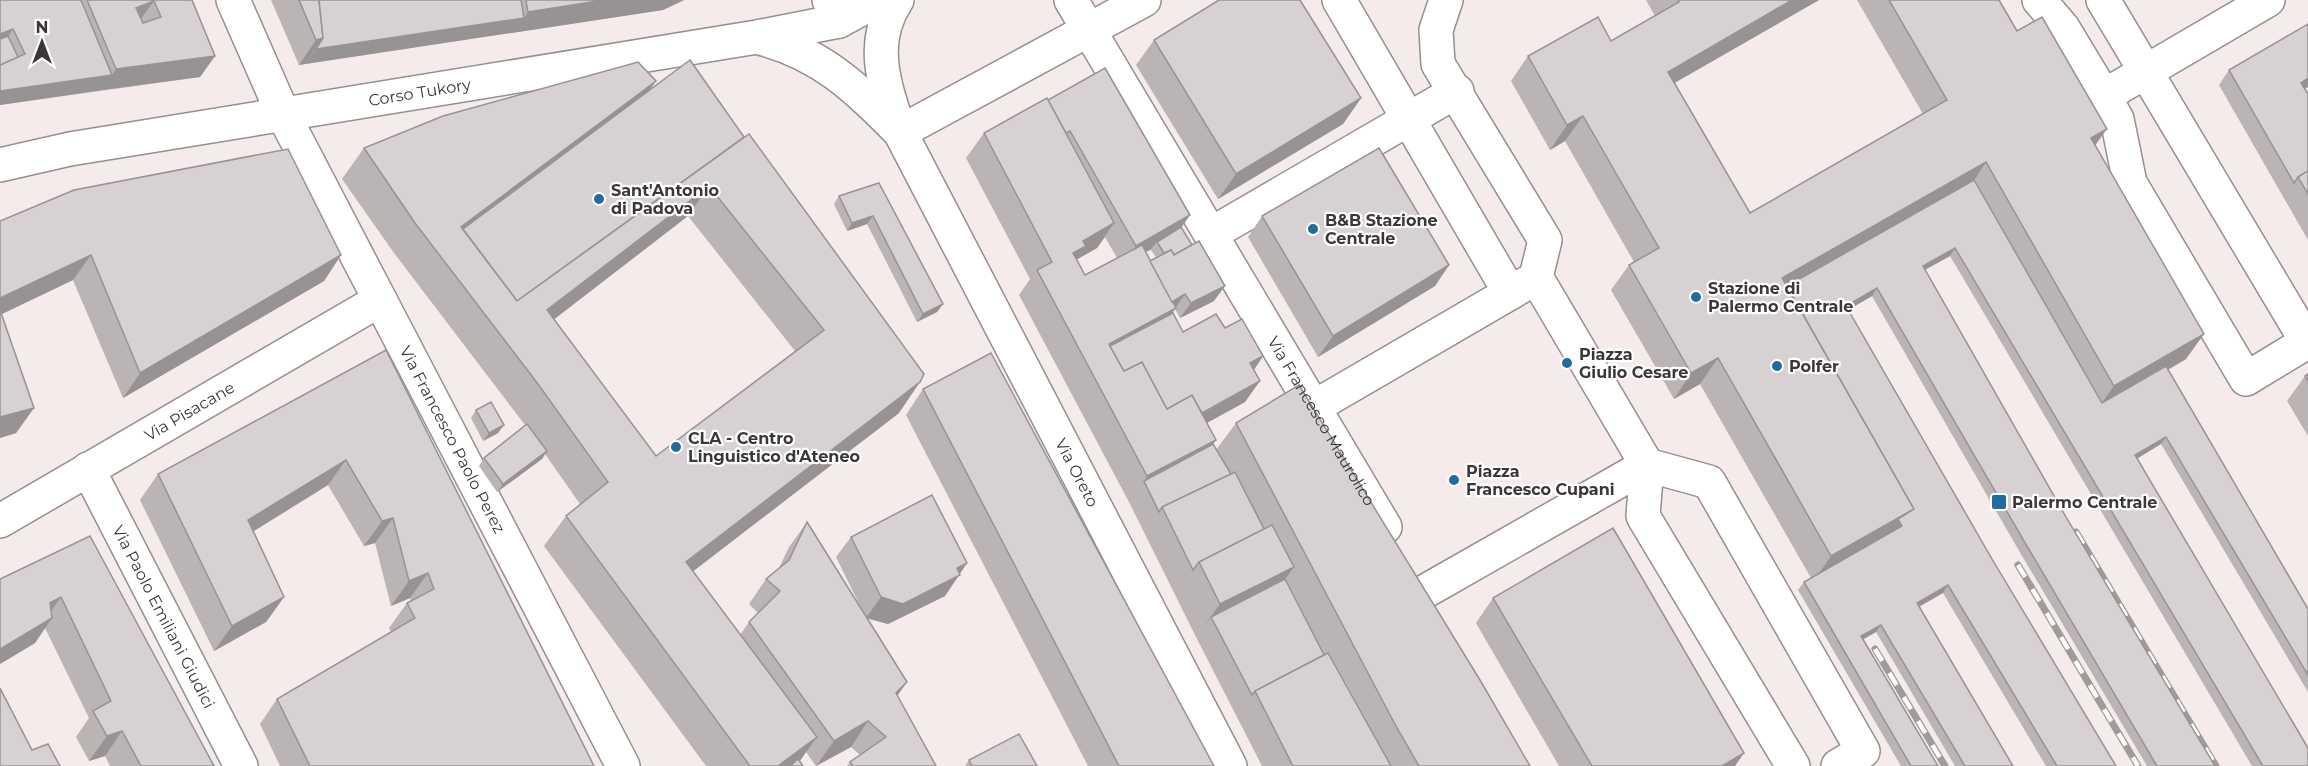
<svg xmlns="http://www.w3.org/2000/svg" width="2308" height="766" font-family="Montserrat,sans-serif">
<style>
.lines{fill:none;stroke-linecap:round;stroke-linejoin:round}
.street-casing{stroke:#968f8e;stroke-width:36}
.secondary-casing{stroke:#968f8e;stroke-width:36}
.street{stroke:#fff;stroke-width:33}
.secondary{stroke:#fff;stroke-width:33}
.rail-casing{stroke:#a09a99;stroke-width:7}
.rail{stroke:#fff;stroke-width:4.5;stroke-dasharray:14;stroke-linecap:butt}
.wall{fill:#bab4b5;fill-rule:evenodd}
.shaded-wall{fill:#979294}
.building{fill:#d8d1d3;stroke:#979294;stroke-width:1.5;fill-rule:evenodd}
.poi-dot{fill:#216c9f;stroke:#fff;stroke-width:2}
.labels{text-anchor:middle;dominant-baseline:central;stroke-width:4.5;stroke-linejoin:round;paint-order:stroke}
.street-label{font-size:16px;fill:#3a3736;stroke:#fff}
.poi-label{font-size:16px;font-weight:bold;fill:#3a3736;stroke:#fff;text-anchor:start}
</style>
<rect width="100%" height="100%" fill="#f4ebea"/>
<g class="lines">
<g class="street-casing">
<g id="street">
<path d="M233,0L283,114L380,300"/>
<path d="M829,0L839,21"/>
<path d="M897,0C868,43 885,87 900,132"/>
<path id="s1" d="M1071,0L1385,527"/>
<path d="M1339,0L1510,293"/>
<path d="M1446,0L1436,30L1438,64L1545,240L1536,277L1647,465L1709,482L1863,751L1838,766"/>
<path d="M2104,96L2117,119L2130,183L2246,379L2307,342L2146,72"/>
<path d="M1211,234L1457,91"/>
<path d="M1314,407L1527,283"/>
<path d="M1647,465L1643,516L1793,766"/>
<path id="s2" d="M88,469L241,766"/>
<path d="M1424,592L1647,465"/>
</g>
</g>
<g class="secondary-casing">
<g id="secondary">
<path d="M2039,0L2063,28L2104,96L2268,0"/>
<path d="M2103,0L2146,72"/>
<path id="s3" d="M760,38C822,54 856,88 900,132L1230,766"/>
<path d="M900,132L1144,0"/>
<path id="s4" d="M0,165L70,149L757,37L839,21L878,0"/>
<path id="s5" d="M0,521L380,300L623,766"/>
</g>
</g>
<use href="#street" class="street"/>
<use href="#secondary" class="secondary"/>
<g class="rail-casing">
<g id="rail">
<path d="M2076,532L2216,766"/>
<path d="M2018,565L2138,766"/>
<path d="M1875,649L1945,766"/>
</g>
</g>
<use href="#rail" class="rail"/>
</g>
<g class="wall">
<path d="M0,0H192L215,56L200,77L0,105Z"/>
<path d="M271,0H684L663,10L299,65Z"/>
<path d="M1646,0H1819L1674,83L1750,213L1923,114L1857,0H1999L2017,31L2095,145L2186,359L2168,370L2308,609V692L2161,444L2137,459L2308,766H2252L1950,256L1925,270L2066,517L2215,766H2147L2018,549L1872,296L1848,310L1992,559L2116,766H2046L1943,593L1919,607L2013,766H1955L1876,632L1863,639L1938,766H1901L1798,590L1804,582L1811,578L1700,384L1674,399L1611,290L1629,265L1634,262L1565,141L1550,150L1511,81L1528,56L1611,41L1655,16Z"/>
<path d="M2308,24V87L2305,89L2308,94V240L2219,85L2229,70Z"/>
<path d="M1154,40L1361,98L1343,124L1218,199L1136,65Z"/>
<path d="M651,89L899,413L693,571L740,635L749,622L758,613L749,604L766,579L779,568L789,547L807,522L907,682L897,696L936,766H847L850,762L860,755L851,747L816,766L806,752L800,761L803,766H706L544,546L566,516L580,504L545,454L542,459L497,492L479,466L484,458L525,425L394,253L342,179L364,148ZM688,216L795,351L656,456L554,319Z"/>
<path d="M1048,100L1190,215L1181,227L1214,301L1180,318L1175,309L1173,313L1183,332L1225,328L1263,356L1254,370L1245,402L1207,423L1216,440L1213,444L1216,450L1236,423L1530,766H1262L1196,637L1129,502L1019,295L1030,279L966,158L984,133ZM1105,237L1117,258L1085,275L1077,259L1097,248ZM1151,250L1156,257L1150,261L1146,252Z"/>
<path d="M879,183L943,304L937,312L917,322L867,224L847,231L834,204L839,196Z"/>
<path d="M1262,216L1449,265L1435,286L1318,357L1248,237Z"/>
<path d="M0,221L341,255L324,281L123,398L73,280L1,314L34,408L16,433L0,438Z"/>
<path d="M386,350L594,766H280L260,724L277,699L391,632L389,628L407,603L411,601L410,598L391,606L375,543L364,546L328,485L253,531L284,597L266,622L214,651L140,500L158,474Z"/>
<path d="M2308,374V436L2287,401L2305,376Z"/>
<path d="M923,389L1214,766H1088L906,415Z"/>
<path d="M476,410L498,433L483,441L471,418Z"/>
<path d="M90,536L214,766H110L105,756L89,761L76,737L89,718L45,628L35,643L0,664V579Z"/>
<path d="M851,537L967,563L945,596L888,624L866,618L836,557Z"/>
<path d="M1493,598L1735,766H1559L1476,623Z"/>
<path d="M969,760L1037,766H965Z"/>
</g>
<g class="shaded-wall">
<path d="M604,0H684L663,10L305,64L316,49L524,18L528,12Z"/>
<path d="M1792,0H1819L1650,97L1668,72Z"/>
<path d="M154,1L139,21L136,8Z"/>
<path d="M13,29L3,44L0,45V34Z"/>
<path d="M323,38L305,64L299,65L316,40Z"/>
<path d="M215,56L200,77L102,90L116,69Z"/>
<path d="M112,75L102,90L0,105V91Z"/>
<path d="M2308,78V87L2290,98L2301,83Z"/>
<path d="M656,81L635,112L463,240L461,227Z"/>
<path d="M1361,98L1343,124L1218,199L1236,174Z"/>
<path d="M1583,116L1565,141L1550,150L1567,125Z"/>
<path d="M2107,129L2089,154L2091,138Z"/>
<path d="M1986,162L1969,188L1772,299L1782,278Z"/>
<path d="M709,186L688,216L526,341L547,310Z"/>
<path d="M1190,215L1176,235L1157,242L1151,249L1122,266L1136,246Z"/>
<path d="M873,216L867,224L847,231L852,223Z"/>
<path d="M1114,223L1097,248L1076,260L1056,278L1083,241Z"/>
<path d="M1955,248L1950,256L1917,274L1923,266Z"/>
<path d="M91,255L73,280L0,315V298Z"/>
<path d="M341,255L324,281L123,398L140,373Z"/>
<path d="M1449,265L1435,286L1318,357L1333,336Z"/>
<path d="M1225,286L1214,301L1180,318L1191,303Z"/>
<path d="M1877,288L1872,296L1841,314L1846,306Z"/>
<path d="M1185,294L1158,333L1111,358L1109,344L1163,307Z"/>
<path d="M943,304L937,312L917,322L923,314Z"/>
<path d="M2204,334L2186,359L2096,411L2114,386Z"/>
<path d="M1263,356L1249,377L1250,363Z"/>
<path d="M1718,358L1700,384L1674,399L1691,373Z"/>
<path d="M1260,381L1245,402L1183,436L1198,416Z"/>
<path d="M920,382L899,413L665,593L686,562Z"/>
<path d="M34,408L16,433L0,438V417Z"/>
<path d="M504,425L498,433L483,441L489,433Z"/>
<path d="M2166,437L2161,444L2129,463L2135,455Z"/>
<path d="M1216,440L1198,465L1144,481L1147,476Z"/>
<path d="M547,451L542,459L497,492L503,484Z"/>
<path d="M346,460L328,485L230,546L248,520Z"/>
<path d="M1914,509L1897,534L1813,582L1831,556Z"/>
<path d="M393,518L375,543L364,546L382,521Z"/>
<path d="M967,563L945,596L888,624L866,618L881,597L957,568Z"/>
<path d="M1294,567L1270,600L1211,617L1196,637L1220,604Z"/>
<path d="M428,573L410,598L391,606L409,581Z"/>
<path d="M1948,585L1943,593L1911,611L1917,603Z"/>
<path d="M61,597L43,622L50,603Z"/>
<path d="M284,597L266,622L214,651L232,626Z"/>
<path d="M52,618L35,643L0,664V649Z"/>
<path d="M1881,625L1876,632L1855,644L1861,636Z"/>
<path d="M907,682L889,707L896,693Z"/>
<path d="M868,721L851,747L816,766L834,741Z"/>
<path d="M122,731L105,756L89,761L107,736Z"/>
<path d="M817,737L796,766H778Z"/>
<path d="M1744,753L1735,766H1722Z"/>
</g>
<g class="building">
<path d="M0,0H81L112,75L0,91V65L25,54L13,29L0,34Z"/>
<path d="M87,0H192L215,56L116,69ZM154,1L161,17L143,23L136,8Z"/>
<path d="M299,0H319L323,38L316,40Z"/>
<path d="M319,0H521L524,18L316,49L323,38Z"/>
<path d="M526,0H604L528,12Z"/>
<path d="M1219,0H1300L1361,98L1236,174L1154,40Z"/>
<path d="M1678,0H1792L1668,72L1750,213L1947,100L1889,0H1999L2017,31L2042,17L2107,129L2091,138L2204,334L2114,386L1986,162L1782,278L1914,509L1831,556L1718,358L1691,373L1629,265L1659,248L1583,116L1567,125L1528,56L1598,17L1611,41L1679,2Z"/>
<path d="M2308,24V78L2301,83L2308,94V171L2298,177L2294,183L2229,70Z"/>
<path d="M8,36L18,57L0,65V39Z"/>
<path d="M690,60L744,137L517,301L463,229Z"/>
<path d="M638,62L656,81L461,227L517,301L749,134L924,374L920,382L686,562L817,737L778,766H750L566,516L608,482L538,384L415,223L364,148L443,116ZM709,186L824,330L656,456L547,310Z"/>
<path d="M1105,68L1190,215L1136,246L1070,131L1066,133L1048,100Z"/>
<path d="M1047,98L1114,223L1083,241L1086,246L1073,253L1085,275L1142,245L1176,308L1109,344L1124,371L1142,362L1167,409L1192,395L1216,440L1147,476L1037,270L1052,262L984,133Z"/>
<path d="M1379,148L1449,265L1333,336L1262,216Z"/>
<path d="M288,149L341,255L140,373L91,255L0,298V221L74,190Z"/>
<path d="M2308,171V194L2298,177Z"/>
<path d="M1974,180L2102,403L2166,366L2308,609V675L2166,437L2135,455L2308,748V766H2263L1955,248L1923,266L2066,517L2215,766H2157L2024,541L1877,288L1846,306L1992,559L2116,766H2057L1948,585L1917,603L2013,766H1965L1881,625L1861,636L1938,766H1911L1804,582L1902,526L1898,519L1914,509L1787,286Z"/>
<path d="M879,183L943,304L923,314L873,216L852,223L839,196Z"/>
<path d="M1181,227L1192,245L1174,255L1171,250L1164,253L1157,242Z"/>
<path d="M1199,241L1225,286L1191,303L1185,294L1172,302L1150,261L1171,250L1174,255Z"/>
<path d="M0,310L34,408L0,417Z"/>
<path d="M1173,313L1183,332L1216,314L1225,328L1242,319L1263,356L1250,363L1260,381L1202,413L1192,395L1167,409L1142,362L1124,371L1110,346Z"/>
<path d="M386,350L594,766H310L277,699L415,618L407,603L434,589L428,573L409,581L393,518L382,521L346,460L248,520L284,597L232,626L158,474Z"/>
<path d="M991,353L1214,766H1119L923,389Z"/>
<path d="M2308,374V381L2305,376Z"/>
<path d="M1299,385L1480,680L1530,766H1419L1397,728L1236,423Z"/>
<path d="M491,402L504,425L489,433L476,410Z"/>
<path d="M527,424L547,451L503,484L484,458Z"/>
<path d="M1213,444L1231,474L1162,507L1159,512L1144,481Z"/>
<path d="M1235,472L1264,529L1199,562L1193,570L1162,507Z"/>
<path d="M932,495L967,563L957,568L960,575L903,604L881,597L851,537Z"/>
<path d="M807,522L907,682L896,693L936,766H853L850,762L886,737L868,721L834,741L749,622L780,591L766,579L789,560Z"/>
<path d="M1272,525L1294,567L1220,604L1199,562Z"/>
<path d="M1613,528L1744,753L1722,766H1592L1493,598Z"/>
<path d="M90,536L214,766H141L122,731L107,736L93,711L111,701L61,597L50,603L52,618L0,649V579Z"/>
<path d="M1285,579L1324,655L1255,691L1252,695L1211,617Z"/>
<path d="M1328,653L1391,766H1293L1255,691Z"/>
<path d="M0,688L32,750L48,744L60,766H0Z"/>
<path d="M1019,734L1037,766H972L969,760Z"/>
<path d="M798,759L803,766H790Z"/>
</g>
<g class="poi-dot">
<circle cx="599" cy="199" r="6"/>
<circle cx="1313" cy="229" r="6"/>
<circle cx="1696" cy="297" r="6"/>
<circle cx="1567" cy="363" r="6"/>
<circle cx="1777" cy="366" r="6"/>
<circle cx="676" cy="447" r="6"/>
<circle cx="1454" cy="480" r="6"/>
<rect x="1991" y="494" width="16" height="16" rx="3"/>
</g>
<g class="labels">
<g class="street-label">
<text stroke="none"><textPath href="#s4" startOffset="426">Corso Tukory</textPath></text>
<text stroke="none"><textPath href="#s5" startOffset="219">Via Pisacane</textPath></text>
<text stroke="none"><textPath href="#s1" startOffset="490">Via Francesco Maurolico</textPath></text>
<text stroke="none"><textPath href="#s5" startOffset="597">Via Francesco Paolo Perez</textPath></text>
<text stroke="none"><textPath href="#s3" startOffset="555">Via Oreto</textPath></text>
<text stroke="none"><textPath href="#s2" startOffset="166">Via Paolo Emiliani Giudici</textPath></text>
</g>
<g class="poi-label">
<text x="611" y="190">Sant'Antonio<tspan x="611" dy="18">di Padova</tspan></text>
<text x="1325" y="220">B&amp;B Stazione<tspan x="1325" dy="18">Centrale</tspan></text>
<text x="1708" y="288">Stazione di<tspan x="1708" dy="18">Palermo Centrale</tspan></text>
<text x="1579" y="354">Piazza<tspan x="1579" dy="18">Giulio Cesare</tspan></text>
<text x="1789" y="366">Polfer</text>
<text x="688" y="438">CLA - Centro<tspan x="688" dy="18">Linguistico d'Ateneo</tspan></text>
<text x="1466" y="471">Piazza<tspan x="1466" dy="18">Francesco Cupani</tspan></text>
<text x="2012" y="502">Palermo Centrale</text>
</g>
</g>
<g transform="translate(42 42)" stroke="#ffffff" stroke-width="4.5" paint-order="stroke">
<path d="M0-4.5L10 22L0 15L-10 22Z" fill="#3a3736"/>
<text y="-9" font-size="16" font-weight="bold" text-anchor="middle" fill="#3a3736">N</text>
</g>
</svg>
